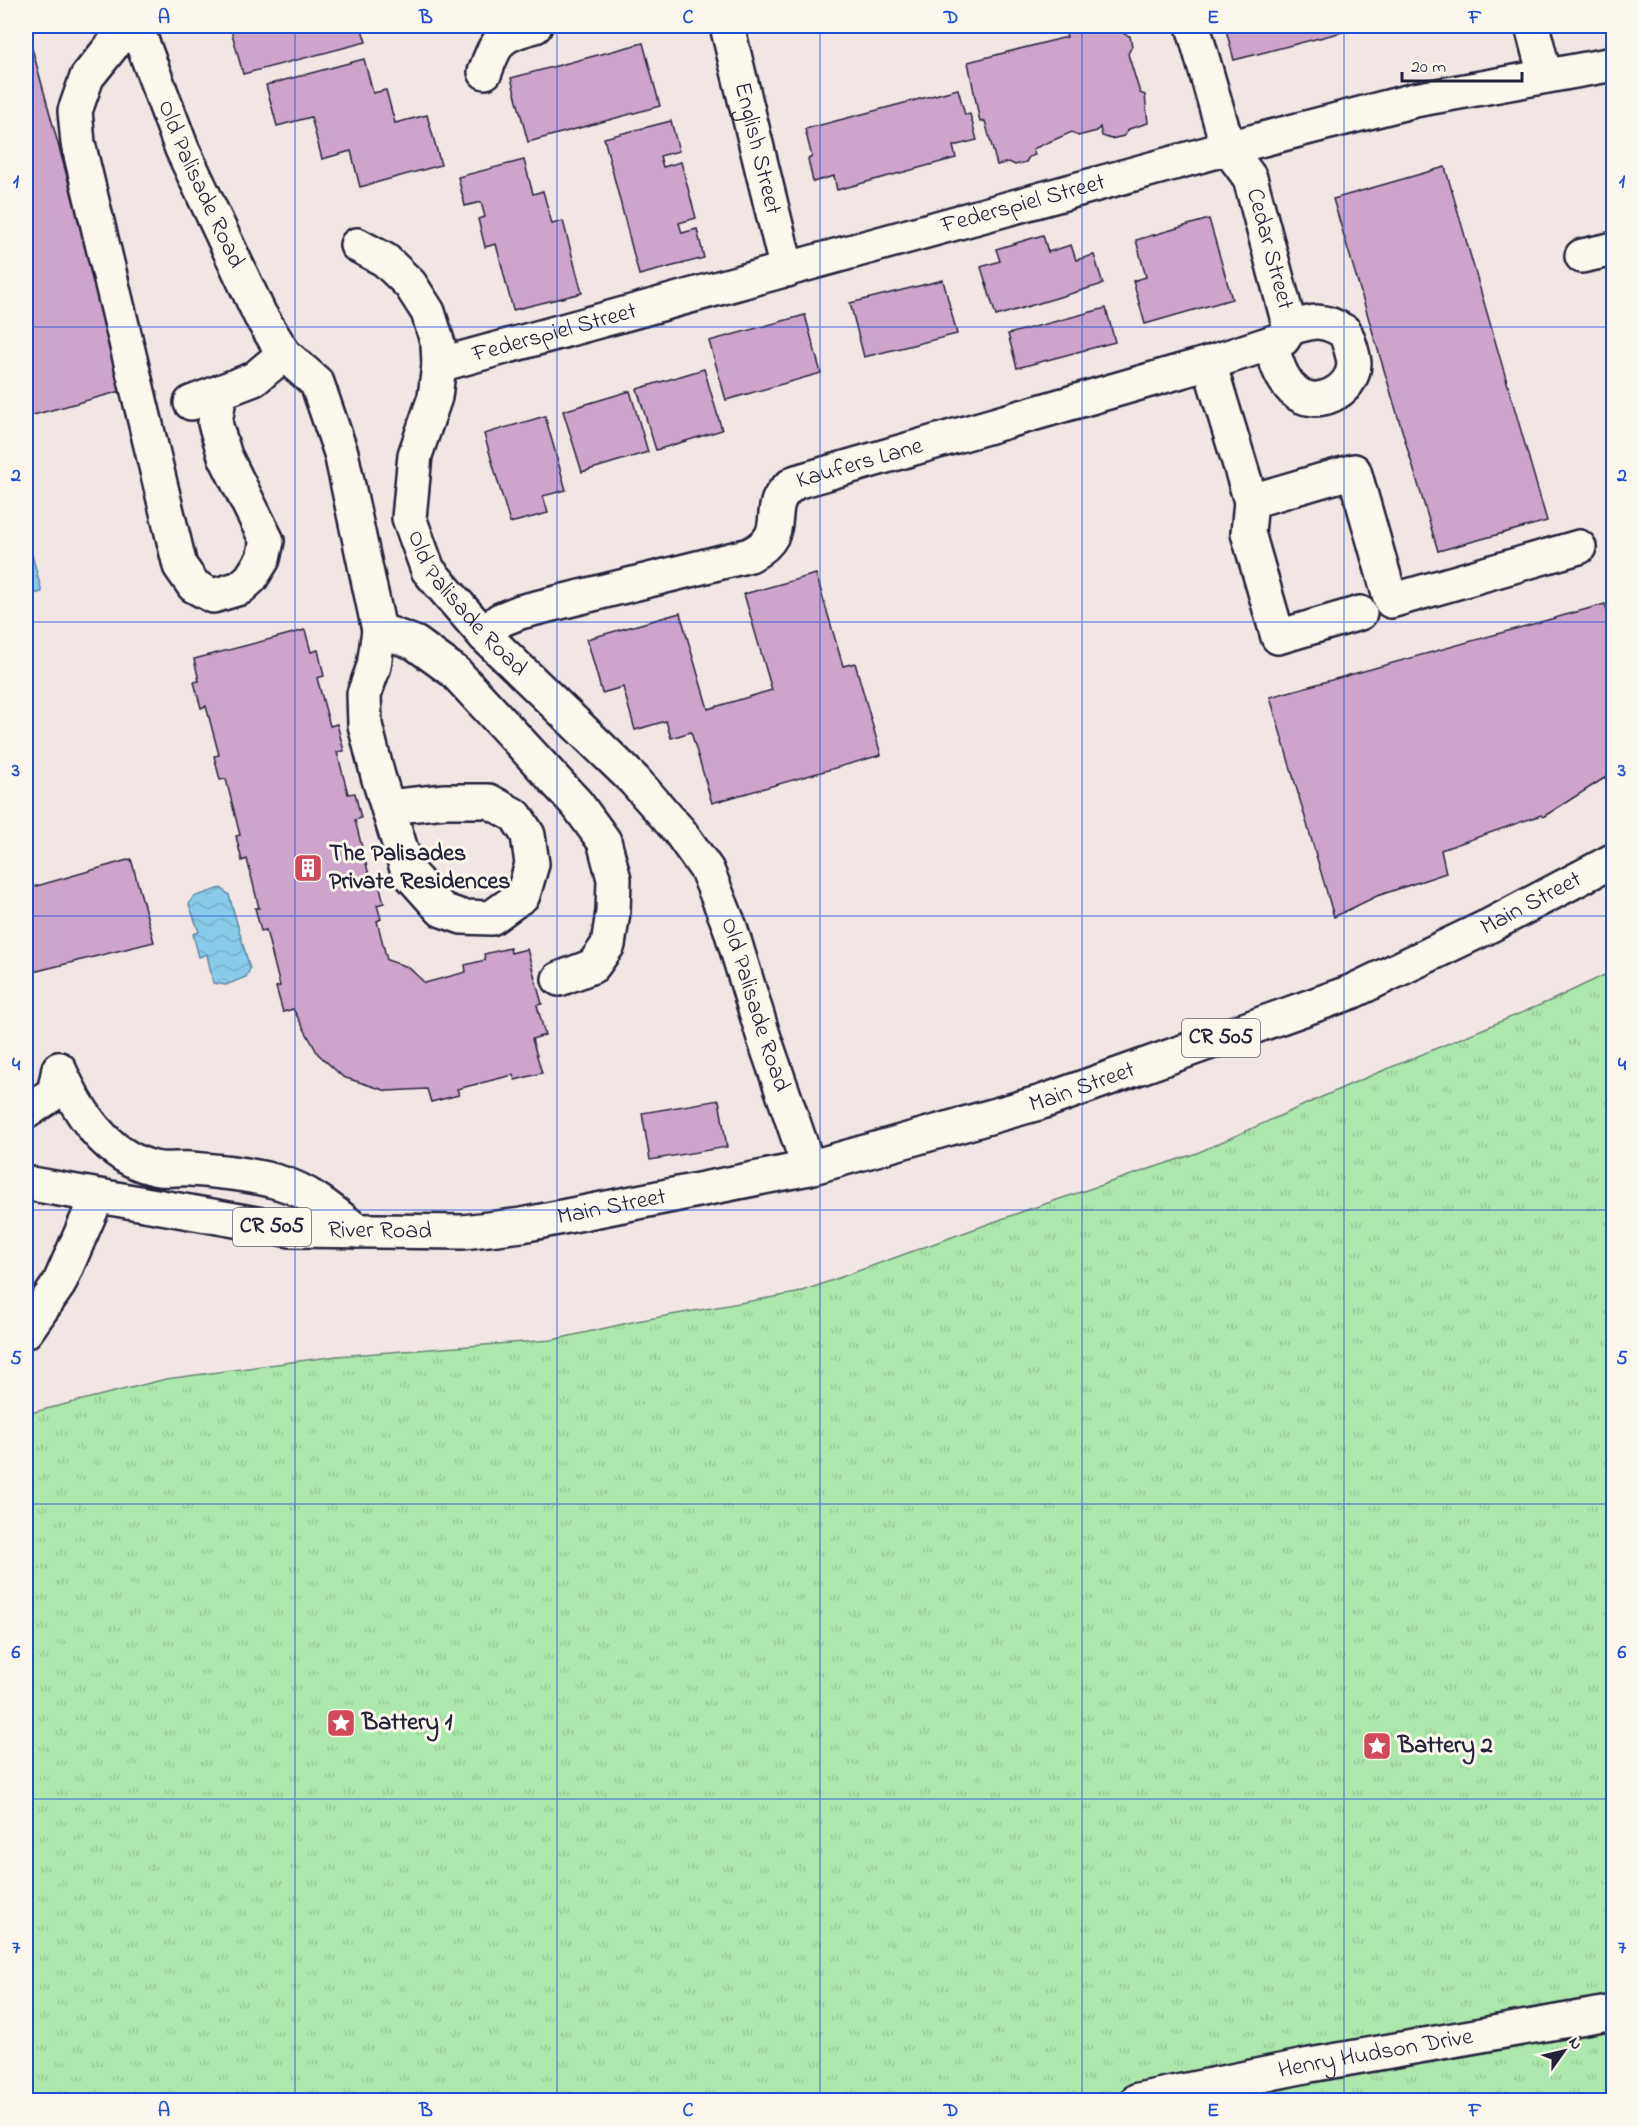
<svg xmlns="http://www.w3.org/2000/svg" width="1639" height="2126" font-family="'Indie Flower',sans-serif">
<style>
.park{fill:url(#park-tufts);stroke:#678574;stroke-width:1.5}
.water{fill:url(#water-waves);stroke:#6088a4;stroke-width:1.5}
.building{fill:#cda4ca;stroke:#22223b;stroke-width:1.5}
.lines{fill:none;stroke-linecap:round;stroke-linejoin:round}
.minor-casing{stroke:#22223b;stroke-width:38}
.major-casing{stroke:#22223b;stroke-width:38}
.minor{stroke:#fbf7ec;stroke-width:33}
.major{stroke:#fbf7ec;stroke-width:33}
.grid{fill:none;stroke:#1d4ed8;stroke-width:1.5;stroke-opacity:0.55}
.labels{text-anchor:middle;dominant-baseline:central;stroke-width:6;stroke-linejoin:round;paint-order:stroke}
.shield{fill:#fbf7ec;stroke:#636270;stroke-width:1.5}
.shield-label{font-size:22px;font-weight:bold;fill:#22223b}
.street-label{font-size:24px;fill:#22223b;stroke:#fbf7ec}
.poi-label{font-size:24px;font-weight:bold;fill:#22223b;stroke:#fbf7ec;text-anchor:start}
.neatline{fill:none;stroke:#1d4ed8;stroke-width:2}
.grid-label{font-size:20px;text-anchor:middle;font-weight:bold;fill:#1d4ed8}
</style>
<defs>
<pattern id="park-tufts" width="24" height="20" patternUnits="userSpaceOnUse" patternTransform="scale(1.5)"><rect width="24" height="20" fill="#ace8ad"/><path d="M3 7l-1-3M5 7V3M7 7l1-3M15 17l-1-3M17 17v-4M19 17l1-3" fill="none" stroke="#94c796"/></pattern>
<pattern id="water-waves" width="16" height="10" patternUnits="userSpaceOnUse" patternTransform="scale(1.5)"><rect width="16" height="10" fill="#89ccea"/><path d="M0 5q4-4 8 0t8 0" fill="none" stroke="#76afca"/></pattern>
</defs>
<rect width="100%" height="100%" fill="#f2e6e5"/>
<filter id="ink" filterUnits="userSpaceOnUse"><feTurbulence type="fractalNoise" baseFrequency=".0167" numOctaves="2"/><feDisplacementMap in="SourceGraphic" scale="12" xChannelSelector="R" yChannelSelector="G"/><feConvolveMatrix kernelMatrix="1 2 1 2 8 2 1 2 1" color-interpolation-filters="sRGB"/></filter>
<g filter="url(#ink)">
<path class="park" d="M1613,971V2100H26V1414L166,1379L337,1356L552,1340L637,1321L797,1293L1024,1211L1197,1153L1351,1084L1552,1000Z"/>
<g class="water">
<path d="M26,532L42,592L26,596Z"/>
<path d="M221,888L229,895L250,969L246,977L226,985L213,983L207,954L199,957L193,934L199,932L189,904L193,897Z"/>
</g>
<g class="building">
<path d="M26,26L125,390L26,417Z"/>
<path d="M230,26H361L366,42L243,74Z"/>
<path d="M1064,26H1124V34L1130,36L1132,46L1128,54L1140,93L1145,95L1148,123L1129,129L1124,136L1111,139L1102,136L1100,127L1097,131L1078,136L1072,132L1033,149L1035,155L1029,157L1026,162L1015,165L1009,162L997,165L985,121L980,122L968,62L1067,37Z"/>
<path d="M1225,26H1366L1234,60Z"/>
<path d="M643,43L660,106L528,142L511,78Z"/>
<path d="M364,59L373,93L386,90L395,123L427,115L441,165L360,187L351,151L322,159L311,117L277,126L266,85Z"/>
<path d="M958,89L965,115L970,114L977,140L953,146L956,158L837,190L834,176L813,182L808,159L812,157L805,129Z"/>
<path d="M671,121L679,151L660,156L663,167L681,162L696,218L679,223L682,233L697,229L704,258L639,275L604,138Z"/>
<path d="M524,160L533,194L543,191L552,224L563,221L582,293L513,310L496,244L485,247L478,219L485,217L481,202L465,206L458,177Z"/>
<path d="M1445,167L1547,521L1438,551L1333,199Z"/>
<path d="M1209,219L1232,299L1145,324L1133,281L1146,277L1136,240Z"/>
<path d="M1043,235L1048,252L1071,245L1076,260L1094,255L1103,284L996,316L981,267L1000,261L996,249Z"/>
<path d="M943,280L957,334L864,357L850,303Z"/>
<path d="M1106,308L1115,342L1017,368L1008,334Z"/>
<path d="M805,315L821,373L726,400L709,341Z"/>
<path d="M704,369L722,430L656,450L637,389Z"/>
<path d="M630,391L648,452L582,472L563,411Z"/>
<path d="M545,416L566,490L543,496L548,513L510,523L484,434Z"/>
<path d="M816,574L843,666L855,663L881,755L712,803L691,732L671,738L666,721L635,730L623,687L602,693L587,639L680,613L708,709L772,690L744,594Z"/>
<path d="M1605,604L1614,634V772L1543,817L1541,815L1441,850L1446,873L1377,896L1334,917L1270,697Z"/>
<path d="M305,630L311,652L318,650L324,676L317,678L330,726L337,724L344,751L337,752L348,794L355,793L361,818L355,820L370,879L377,876L384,903L377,905L381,919L377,921L387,960L408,967L425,983L466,972L465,965L485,960L484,954L510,948L511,953L527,949L542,1004L537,1005L545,1035L532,1039L542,1073L515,1080L513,1075L457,1089L459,1095L431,1102L427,1089L387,1091L343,1077L318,1054L293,1009L283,1012L276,987L280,986L266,930L261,931L255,908H259L247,859L242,861L236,836L240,835L226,779L220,780L214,756L219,755L206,706L201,708L194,682L199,681L194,659Z"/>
<path d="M131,859L154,942L29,973L26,956V889Z"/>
<path d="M719,1100L727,1147L650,1160L642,1113Z"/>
</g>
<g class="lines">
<g class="minor-casing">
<g id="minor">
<path d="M128,26L87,77L75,111L78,143L180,566L194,586L213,596L240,588L251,578L263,559L267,541L225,456L215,423L220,392"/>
<path id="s1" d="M136,26L182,149L260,315L284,354L317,383L341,453L379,630L374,666L364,694L365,725L378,776L408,872L442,910L462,917L491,918L523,895L532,864L528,835L516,816L489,801H445L388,807"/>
<path id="s2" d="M727,26L787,270"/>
<path d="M1532,26L1545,76"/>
<path d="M485,72C497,39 500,35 535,26"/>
<path id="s3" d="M357,245L385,260L410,284L428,312L438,344L439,365L435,397L415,455L409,518L428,570L485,636L634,780L680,832L707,870L730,927L764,1038L809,1168"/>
<path d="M1582,256L1614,249"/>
<path d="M1271,344C1276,361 1280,377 1293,390C1314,411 1354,392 1354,363C1353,352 1349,342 1345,332C1323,318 1314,321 1290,328"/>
<path d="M1209,363L1251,501L1354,471L1391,601L1579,547"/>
<path id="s4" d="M439,365L1228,148L1415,100L1614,64"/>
<path d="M191,403L254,379L284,354"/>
<path d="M1251,501L1248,533L1278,637L1360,613"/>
<path d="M379,630L415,643L455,672L577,804L604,841L614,879L613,912L608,945L593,966L559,979"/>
<path id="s5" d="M485,636L500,620L520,612L750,555C796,531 757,506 796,482L1209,363L1283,339L1290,328L1250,178L1228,148L1193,26"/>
<path d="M59,1069C78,1111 106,1157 154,1168C165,1171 179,1168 190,1169C219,1171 253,1174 281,1183C311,1192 333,1212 357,1231"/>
<path d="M26,1112L54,1093L59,1069"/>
<path d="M26,1331L59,1284L97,1197"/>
<path id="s6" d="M1138,2100L1310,2065L1614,2012"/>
</g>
</g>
<g class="major-casing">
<g id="major">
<path id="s7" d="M26,1183L291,1230L463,1232L522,1225L809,1168L1042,1102L1351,992L1487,927L1614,860"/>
</g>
</g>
<use href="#minor" class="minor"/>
<use href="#major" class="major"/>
</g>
</g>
<path class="grid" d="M295,26V2100M557,26V2100M820,26V2100M1082,26V2100M1344,26V2100M26,327H1614M26,622H1614M26,916H1614M26,1210H1614M26,1504H1614M26,1799H1614"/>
<defs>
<g id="building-square" transform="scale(1.5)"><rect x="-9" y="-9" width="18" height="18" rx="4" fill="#d1495b" stroke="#fbf7ec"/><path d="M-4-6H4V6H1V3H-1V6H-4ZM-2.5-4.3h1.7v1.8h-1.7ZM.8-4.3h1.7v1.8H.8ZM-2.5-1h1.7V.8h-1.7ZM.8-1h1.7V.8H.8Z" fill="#fff"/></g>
<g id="sight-square" transform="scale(1.5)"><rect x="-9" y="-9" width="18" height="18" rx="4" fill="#d1495b" stroke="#fbf7ec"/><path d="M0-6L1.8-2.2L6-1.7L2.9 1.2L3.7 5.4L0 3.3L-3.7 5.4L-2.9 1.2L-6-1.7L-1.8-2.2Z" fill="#fff"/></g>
</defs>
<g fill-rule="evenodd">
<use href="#building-square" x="308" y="868"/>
<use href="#sight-square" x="341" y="1723"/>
<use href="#sight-square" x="1377" y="1746"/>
</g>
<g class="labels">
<g class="shield">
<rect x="1182" y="1019" width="78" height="38" rx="4.5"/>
<rect x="233" y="1208" width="78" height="38" rx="4.5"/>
</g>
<g class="shield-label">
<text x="1221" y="1038">CR 505</text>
<text x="272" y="1227">CR 505</text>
</g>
<g class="street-label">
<text stroke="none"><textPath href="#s2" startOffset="126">English Street</textPath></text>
<text stroke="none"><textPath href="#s1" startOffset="171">Old Palisade Road</textPath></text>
<text stroke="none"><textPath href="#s4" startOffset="606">Federspiel Street</textPath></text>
<text transform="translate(1269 249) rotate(75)">Cedar Street</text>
<text stroke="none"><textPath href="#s4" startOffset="120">Federspiel Street</textPath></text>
<text stroke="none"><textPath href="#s5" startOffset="438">Kaufers Lane</textPath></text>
<text stroke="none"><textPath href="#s3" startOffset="416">Old Palisade Road</textPath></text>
<text stroke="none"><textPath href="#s7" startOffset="1564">Main Street</textPath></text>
<text stroke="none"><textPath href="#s3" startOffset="920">Old Palisade Road</textPath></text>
<text stroke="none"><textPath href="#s7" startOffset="1078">Main Street</textPath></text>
<text stroke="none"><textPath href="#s7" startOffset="592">Main Street</textPath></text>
<text stroke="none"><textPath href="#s7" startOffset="358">River Road</textPath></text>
<text stroke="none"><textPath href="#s6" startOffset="242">Henry Hudson Drive</textPath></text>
</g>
<g class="poi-label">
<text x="329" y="854">The Palisades<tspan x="329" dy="28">Private Residences</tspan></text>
<text x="362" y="1723">Battery 1</text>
<text x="1398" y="1746">Battery 2</text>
</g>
</g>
<rect width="1639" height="2126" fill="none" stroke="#fbf7ec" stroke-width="66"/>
<g transform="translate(1564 2051) rotate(56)" stroke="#fbf7ec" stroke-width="4.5" paint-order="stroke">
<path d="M0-4.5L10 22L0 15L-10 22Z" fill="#22223b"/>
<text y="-9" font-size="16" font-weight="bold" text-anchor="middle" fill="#22223b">N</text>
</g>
<path d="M1402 72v9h120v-9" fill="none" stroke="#22223b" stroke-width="3"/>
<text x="1411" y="72" font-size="18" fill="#22223b" stroke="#fbf7ec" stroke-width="4.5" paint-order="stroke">20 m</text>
<rect x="33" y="33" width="1573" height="2060" class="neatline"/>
<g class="grid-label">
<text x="164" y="23">A</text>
<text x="426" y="23">B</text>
<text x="688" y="23">C</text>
<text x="951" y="23">D</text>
<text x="1213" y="23">E</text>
<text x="1475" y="23">F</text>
<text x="16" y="187">1</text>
<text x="1622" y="187">1</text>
<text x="16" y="481">2</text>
<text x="1622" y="481">2</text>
<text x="16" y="776">3</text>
<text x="1622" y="776">3</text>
<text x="16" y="1070">4</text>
<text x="1622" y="1070">4</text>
<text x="16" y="1364">5</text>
<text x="1622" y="1364">5</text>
<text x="16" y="1658">6</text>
<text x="1622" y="1658">6</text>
<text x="16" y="1953">7</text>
<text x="1622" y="1953">7</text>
<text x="164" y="2116">A</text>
<text x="426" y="2116">B</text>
<text x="688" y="2116">C</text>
<text x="951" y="2116">D</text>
<text x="1213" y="2116">E</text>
<text x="1475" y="2116">F</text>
</g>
</svg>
